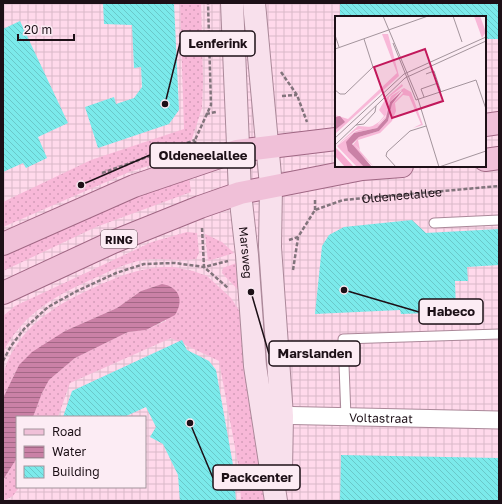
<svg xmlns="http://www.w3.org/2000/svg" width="502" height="504" font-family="'Golos Text',sans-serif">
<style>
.industrial{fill:url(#industrial-grid);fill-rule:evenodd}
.grass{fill:url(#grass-dots)}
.water{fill:url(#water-rules)}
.building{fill:url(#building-back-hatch)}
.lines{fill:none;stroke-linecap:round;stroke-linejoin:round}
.lane-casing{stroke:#ab8899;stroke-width:11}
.street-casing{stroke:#ab8899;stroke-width:19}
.secondary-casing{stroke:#ab8899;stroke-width:24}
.primary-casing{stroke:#a06784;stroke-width:24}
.path{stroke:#82747c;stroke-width:2.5;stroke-dasharray:4 2;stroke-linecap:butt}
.lane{stroke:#fff;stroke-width:9}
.street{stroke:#fff;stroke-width:17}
.secondary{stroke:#f8e0ec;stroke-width:22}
.primary{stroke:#f0c0d8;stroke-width:22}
.labels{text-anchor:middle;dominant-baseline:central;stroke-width:3;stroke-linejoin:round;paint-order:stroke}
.shield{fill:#fcecf4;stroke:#605259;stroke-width:1}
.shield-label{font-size:11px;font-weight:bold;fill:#1d1017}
.street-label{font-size:12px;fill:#1d1017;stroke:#fcecf4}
.inset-road{fill:none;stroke:#a3949c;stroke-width:1}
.view{fill:#c2185b;fill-opacity:0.15;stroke:#c2185b;stroke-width:2}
.inset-edge{fill:none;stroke:#1d1017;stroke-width:2}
.leader{fill:none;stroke:#1d1017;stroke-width:1.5}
.callout-dot{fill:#1d1017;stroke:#fcecf4;stroke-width:1.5}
.callout{fill:#fcecf4;stroke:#1d1017;stroke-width:1.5}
.callout-label{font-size:13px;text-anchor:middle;font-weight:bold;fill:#1d1017}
</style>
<defs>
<pattern id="industrial-grid" width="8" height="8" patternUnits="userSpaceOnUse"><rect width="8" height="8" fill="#ffd9eb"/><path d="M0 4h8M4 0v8" fill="none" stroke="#dab9c9"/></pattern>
<pattern id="grass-dots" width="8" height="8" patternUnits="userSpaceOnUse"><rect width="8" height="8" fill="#f8b8d8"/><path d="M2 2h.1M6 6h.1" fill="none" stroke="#d49db9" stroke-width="1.8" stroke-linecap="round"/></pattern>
<pattern id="water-rules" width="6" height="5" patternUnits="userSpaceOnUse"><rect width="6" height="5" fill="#ca81a6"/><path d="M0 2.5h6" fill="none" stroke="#a36886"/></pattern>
<pattern id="building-back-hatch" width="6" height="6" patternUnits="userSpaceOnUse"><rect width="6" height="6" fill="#7beaeb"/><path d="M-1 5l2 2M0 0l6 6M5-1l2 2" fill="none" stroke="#6ac8c9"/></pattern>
</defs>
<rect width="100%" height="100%" fill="#fcecf4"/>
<path class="industrial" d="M3,3H499V501H3ZM336,17H485V166H336ZM17,417H145V487H17Z"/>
<g class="grass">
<path d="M180,3H201L203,82L202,108L187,154L129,172L3,227V202L91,160L184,129Z"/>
<path d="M189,177L191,192L96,227L3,271V255L90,214Z"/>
<path d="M187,232L197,233L199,253L196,259C178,262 161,257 143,260C127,263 112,270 97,277C57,295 25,311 3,352V316L15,306L152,242Z"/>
<path d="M205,234L222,242L234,253L208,261Z"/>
<path d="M239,262L243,295L222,273L223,268Z"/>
<path d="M173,267L193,271L207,276L231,298L242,315L246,383L266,501H241L239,469L219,361L171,338L70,383L58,417H33L42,393L49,380L75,358L128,332L146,330L166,321L162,284L141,291L117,308L65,331L19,365L3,398C3,390 1,379 4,371C18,328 55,305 93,288C122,275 141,267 173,267Z"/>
<path d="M17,458V487H19L13,496L3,501V480Z"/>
</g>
<path class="water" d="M162,284C180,287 184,301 175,315L146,330L128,332L75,358L49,380L42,393L33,417H17V458L3,480V398L19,365L32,352L65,331L117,308L141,291Z"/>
<g class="building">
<path d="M103,3H174L179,110L169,124L98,148L85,107L114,97L116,104L134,98L142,87L141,67L134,68L132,25L104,24Z"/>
<path d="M340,3H499V39H485V17H340Z"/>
<path d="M20,21L68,123L38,137L47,158L26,168L23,163L3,172V29Z"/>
<path d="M412,220L426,233L499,229V265L467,267L468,281H455L456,312L401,314L400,310L315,314L322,246L329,235L344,227Z"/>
<path d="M182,340L187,350L209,361L216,370L233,465L236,501H180L178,475L163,444L150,437L156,427L146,407L124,417H63L72,391Z"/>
<path d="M341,455L499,458V501H340Z"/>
</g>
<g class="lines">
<g class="lane-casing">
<g id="lane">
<path d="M434,223L499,220"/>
<path d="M346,417L343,339L499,334"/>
</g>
</g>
<g class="street-casing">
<g id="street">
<path id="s2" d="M269,415L499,420"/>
</g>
</g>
<g class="secondary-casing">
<g id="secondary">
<path id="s3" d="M232,3L240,193L247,255L255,366L276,501"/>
<path d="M254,3L271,186L270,247L282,416L281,470"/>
</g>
</g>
<g class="primary-casing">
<g id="primary">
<path d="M485,125L499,123"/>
<path d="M485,160L499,158"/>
<path d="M3,244L134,186L237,151L336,139"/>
<path d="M3,293L113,242L200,207L240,193L362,169L402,166"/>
</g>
</g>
<g class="path">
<path d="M281,72L297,95L307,122"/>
<path d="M282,96L297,95"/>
<path d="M206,114L216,112"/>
<path d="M195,145V140L211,105L208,3"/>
<path d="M102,173L195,140"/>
<path d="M315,210V198"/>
<path d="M202,228L204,267L228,288"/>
<path id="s1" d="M289,240L298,237L315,210L343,200L499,186"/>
<path d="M293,270L298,238"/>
<path d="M3,361L11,346L24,329L48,307L77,291L116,273L144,264L175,263L204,267L228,261"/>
</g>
<use href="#lane" class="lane"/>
<use href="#street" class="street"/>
<use href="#secondary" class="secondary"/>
<use href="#primary" class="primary"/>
</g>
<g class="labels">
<rect class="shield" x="101" y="230" width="36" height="18" rx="3"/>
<g class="shield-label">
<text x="119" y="239">RING</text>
</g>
<g class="street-label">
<text stroke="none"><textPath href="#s1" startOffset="130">Oldeneelallee</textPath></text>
<text stroke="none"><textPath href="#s3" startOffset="250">Marsweg</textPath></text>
<text stroke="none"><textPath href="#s2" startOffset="112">Voltastraat</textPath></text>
</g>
</g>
<g transform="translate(335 16)">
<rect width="151" height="151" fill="#fcecf4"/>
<path d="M139,0H145L151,16L147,22ZM47,18H53L64,60L0,118V114L9,106L0,99L13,103L62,57ZM67,68L68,70L54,81L51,99L43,108L38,111L21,114L0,131L23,110L36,111L44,106L49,100L44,94L51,82ZM69,72L76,76L88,109L78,112L86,108L74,80L68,79L60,87L61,95L57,105L45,117L23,124L25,134L19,128L39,151L17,130L24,121L44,115L53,105L57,88L68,77L66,74L54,87L53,99L42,112L19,117L13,135L29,151H22L2,130L21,115L44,108L51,100L53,87L56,80Z" fill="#f8b8d8"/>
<path d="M1,132L5,136L19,151H10L0,140Z" fill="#f6a9cf"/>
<path d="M68,74L57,88L53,105L44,115L24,121L17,128L37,151H29L13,135L11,126L19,117L42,112L51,102L55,86ZM5,100L10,106L0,114V101Z" fill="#ca81a6"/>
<path class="inset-road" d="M48,0L83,83L104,151L151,135M118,0L127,26M0,19L4,31M58,27L81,84M0,33L93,0M91,58L99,55L106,76M0,74L5,78H10L38,51L29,23M89,81L86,73L103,67M81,84L141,64L151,93M21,109L29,108L40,96L41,90M0,122L69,58L151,21M0,129L70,62L151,25M61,151L51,140L52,136L75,115L91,110"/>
<path class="view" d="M90,33L108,85L57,102L39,51Z"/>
<rect width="151" height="151" class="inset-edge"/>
</g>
<path class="leader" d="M165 104L180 43M81 185L150 155M344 290L419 312M251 292L269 354M190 423L213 478"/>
<g class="callout-dot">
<circle cx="165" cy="104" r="4"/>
<circle cx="81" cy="185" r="4"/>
<circle cx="344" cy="290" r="4"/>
<circle cx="251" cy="292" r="4"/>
<circle cx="190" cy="423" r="4"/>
</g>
<g class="callout">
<rect x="180" y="31" width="75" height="25" rx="4"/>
<rect x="150" y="143" width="105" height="25" rx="4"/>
<rect x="419" y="299" width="64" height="25" rx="4"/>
<rect x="269" y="341" width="91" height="25" rx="4"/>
<rect x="213" y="465" width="87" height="25" rx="4"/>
</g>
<g class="callout-label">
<text x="218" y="48">Lenferink</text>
<text x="203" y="160">Oldeneelallee</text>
<text x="451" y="316">Habeco</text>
<text x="315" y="358">Marslanden</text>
<text x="257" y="482">Packcenter</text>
</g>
<rect width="502" height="504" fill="none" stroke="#1d1017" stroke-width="8"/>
<rect x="16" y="416" width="130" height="72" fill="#fcecf4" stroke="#a3949c"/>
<rect x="24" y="429" width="20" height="6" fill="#f0c0d8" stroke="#a3949c"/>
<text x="52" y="436" font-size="12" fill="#1d1017">Road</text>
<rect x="24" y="446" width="20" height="12" fill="url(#water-rules)" stroke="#a3949c"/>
<text x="52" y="456" font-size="12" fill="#1d1017">Water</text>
<rect x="24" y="466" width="20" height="12" fill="url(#building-back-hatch)" stroke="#a3949c"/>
<text x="52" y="476" font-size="12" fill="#1d1017">Building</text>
<path d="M18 34v6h56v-6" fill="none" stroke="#1d1017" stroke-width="2"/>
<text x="24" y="34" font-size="12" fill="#1d1017" stroke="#fcecf4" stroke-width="3" paint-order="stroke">20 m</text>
</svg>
